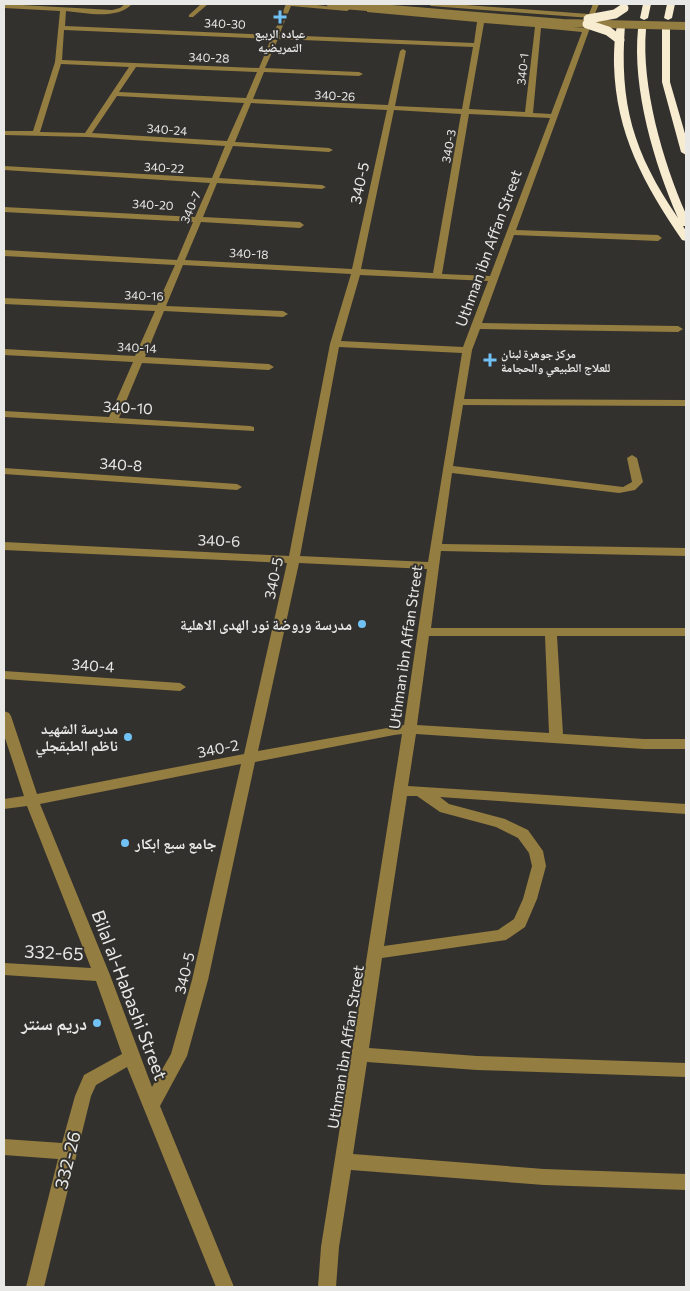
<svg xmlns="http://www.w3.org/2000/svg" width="690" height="1291" font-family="Commissioner,'Noto Naskh Arabic',sans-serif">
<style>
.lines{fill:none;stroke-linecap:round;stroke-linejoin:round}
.minor{fill:#947d40;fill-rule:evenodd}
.highway{fill:#f7ebd0;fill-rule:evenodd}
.minor-bridge{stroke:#947d40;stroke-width:8}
.highway-bridge{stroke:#f7ebd0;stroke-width:9}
.poi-dot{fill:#71c1f5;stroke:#33312e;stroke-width:2}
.labels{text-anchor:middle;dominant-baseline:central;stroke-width:4;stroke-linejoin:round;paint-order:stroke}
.far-street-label{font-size:12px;fill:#e8e8e6;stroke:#33312e}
.far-poi-label{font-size:12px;font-weight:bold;fill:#e8e8e6;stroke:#33312e}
.street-label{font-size:15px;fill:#e8e8e6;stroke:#33312e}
.poi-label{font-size:15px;font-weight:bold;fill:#e8e8e6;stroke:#33312e;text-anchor:end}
.near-street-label{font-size:18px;fill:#e8e8e6;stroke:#33312e}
.near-poi-label{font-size:18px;font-weight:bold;fill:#e8e8e6;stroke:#33312e;text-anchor:end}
</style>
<rect width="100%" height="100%" fill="#33312e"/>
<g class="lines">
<g class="minor">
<path d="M4,4L112,10L120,8L125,4H132C117,20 87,13 66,11L65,26L273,35L286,4H309L350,9L347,11L291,6L279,35L474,43L477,22L367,12V10L369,9L584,28L587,26L590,28L516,230L658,235L662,238L658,241L514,235L482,323L678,326L683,329L678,332L480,329L472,350L464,399L686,400V406L463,405L453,466L623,487L632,482L627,458L632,455L637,458L643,482L635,490L619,493L452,473L442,544L686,548V556L441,551L431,628H686V636H557L563,734L644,739H686V749H644L416,734L408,786L686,804V814L440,797L449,804L505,819L528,830L543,851L546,866L537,899L525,927L506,940L382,958L369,1048L477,1056L686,1063V1077L477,1070L367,1062L353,1154L544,1169L686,1174V1190L544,1185L351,1170L339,1247L336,1287H318L321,1247L402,734L394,735L255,762L208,980L187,1056L160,1106L234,1287H216L127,1067L96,1085L91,1096L44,1287H26L58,1159L4,1155V1139L62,1143L75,1096L84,1075L122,1054L96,981L4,975V963L91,968L27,806L4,809V799L24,796L4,735V711L9,713L11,716L37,794L244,754L287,563L4,550V542L289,556L330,344L351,274L183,265L166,306L283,311L288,314L283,317L164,311L145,357L269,364L274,367L269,370L142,363L119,418L250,426L254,427V431L4,417V411L109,417L133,362L4,355V349L135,356L155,311L4,304V298L157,305L175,265L4,256V250L177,260L193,222L4,212V207L195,217L210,183L4,170V166L212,178L225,146L87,137L4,135V131H33L55,62L60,11L4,8ZM484,23L535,27L525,112L469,109ZM541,28L582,32L551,114L533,113ZM64,30L271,39L259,68L62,60ZM278,39L473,47L462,109L395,106L406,51L403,49L400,51L388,105L253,99L264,72L359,76L363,74L359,72L265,68ZM61,64L129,67L85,133L40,132ZM136,67L257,72L246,98L119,92ZM117,96L244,103L227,141L92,133ZM251,103L387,110L352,269L185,260L201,222L300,228L304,225L300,222L203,217L217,183L322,189L326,187L322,185L219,178L233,146L329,152L333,150L329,148L235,142ZM394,110L461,114L433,273L361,269ZM469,114L550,118L490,276L442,274ZM360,275L488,281L463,347L341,341ZM339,347L462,353L428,562L300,556ZM299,563L427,569L404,725L258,751ZM429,636H545L549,733L417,725ZM241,764L192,980L171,1054L152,1087L110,975L40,804ZM407,796H417L440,812L496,827L518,838L529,853L532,866L523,899L514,919L498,930L384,946Z"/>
<path d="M201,4H208L193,17H189V15Z"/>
<path d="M428,4H453L589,14L593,4H599L594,16L591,18L431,6Z"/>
<path d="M4,468L237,484L242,487L237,490L4,474Z"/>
<path d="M4,671L180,683L186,687L180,691L4,679Z"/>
</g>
<g class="highway">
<path d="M643,4H651L648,18L644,20L640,18Z"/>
<path d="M667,4H675L672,18L668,20L664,18Z"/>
<path d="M618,23L625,25C619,104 633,152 678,218C654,163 632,89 638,29L642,27L646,29C641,86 663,162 686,214V226H683L686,231V241L682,240C644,184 616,134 614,65C614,52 614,35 618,23Z"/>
<path d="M666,27L670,29V82L686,137V155L681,152L662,82V29Z"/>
</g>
<path class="minor-bridge" d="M331,4L563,23L686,26"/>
<g class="highway-bridge">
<path d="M588,19L615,14L624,8"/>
<path d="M587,24L608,31L620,40"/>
</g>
</g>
<g class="poi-dot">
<path d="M277.5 9.5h5v5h5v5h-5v5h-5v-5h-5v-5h5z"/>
<path d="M487.5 352.5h5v5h5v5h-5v5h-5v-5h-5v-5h5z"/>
<circle cx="362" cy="624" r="5"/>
<circle cx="128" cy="737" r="5"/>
<circle cx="125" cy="843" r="5"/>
<circle cx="97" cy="1023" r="5"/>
</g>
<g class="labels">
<g class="far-street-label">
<text transform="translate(225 23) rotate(2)">340-30</text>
<text transform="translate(209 57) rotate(2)">340-28</text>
<text transform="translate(522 69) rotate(-84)">340-1</text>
<text transform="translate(335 95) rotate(3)">340-26</text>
<text transform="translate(167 129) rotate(4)">340-24</text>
<text transform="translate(448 146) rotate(-80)">340-3</text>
<text transform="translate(164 167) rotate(3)">340-22</text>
<text transform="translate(153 204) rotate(3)">340-20</text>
<text transform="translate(190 207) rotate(-67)">340-7</text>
<text transform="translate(249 253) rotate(3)">340-18</text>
<text transform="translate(144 295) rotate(2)">340-16</text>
<text transform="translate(137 347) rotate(3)">340-14</text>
</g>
<g class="far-poi-label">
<text x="280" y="33">عياده الربيع<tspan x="280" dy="14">التمريضيه</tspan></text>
<text x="501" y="353" text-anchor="start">مركز جوهرة لبنان<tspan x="501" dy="14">للعلاج الطبيعي والحجامة</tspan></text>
</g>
<g class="street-label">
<text transform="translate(359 183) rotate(-78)">340-5</text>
<text transform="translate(488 248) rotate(-70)">Uthman ibn Affan Street</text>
<text transform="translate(128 407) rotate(3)">340-10</text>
<text transform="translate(121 464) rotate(4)">340-8</text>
<text transform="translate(219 540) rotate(2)">340-6</text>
<text transform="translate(273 578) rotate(-78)">340-5</text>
<text transform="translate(405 647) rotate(-82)">Uthman ibn Affan Street</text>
<text transform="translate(93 665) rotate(4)">340-4</text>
<text transform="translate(218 748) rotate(-11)">340-2</text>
<text transform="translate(184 973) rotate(-76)">340-5</text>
<text transform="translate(345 1047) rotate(-81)">Uthman ibn Affan Street</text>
</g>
<g class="poi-label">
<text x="352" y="624">مدرسة وروضة نور الهدى الاهلية</text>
<text x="118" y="728">مدرسة الشهيد<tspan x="118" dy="17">ناظم الطبقجلي</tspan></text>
<text x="135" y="843" text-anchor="start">جامع سبع ابكار</text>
</g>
<g class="near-street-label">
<text transform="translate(54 952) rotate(3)">332-65</text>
<text transform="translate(130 995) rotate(69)">Bilal al-Habashi Street</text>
<text transform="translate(67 1160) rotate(-76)">332-26</text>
</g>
<g class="near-poi-label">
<text x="87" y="1023">دريم سنتر</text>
</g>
</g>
<rect width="690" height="1291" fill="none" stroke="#e8e8e6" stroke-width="10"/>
</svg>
